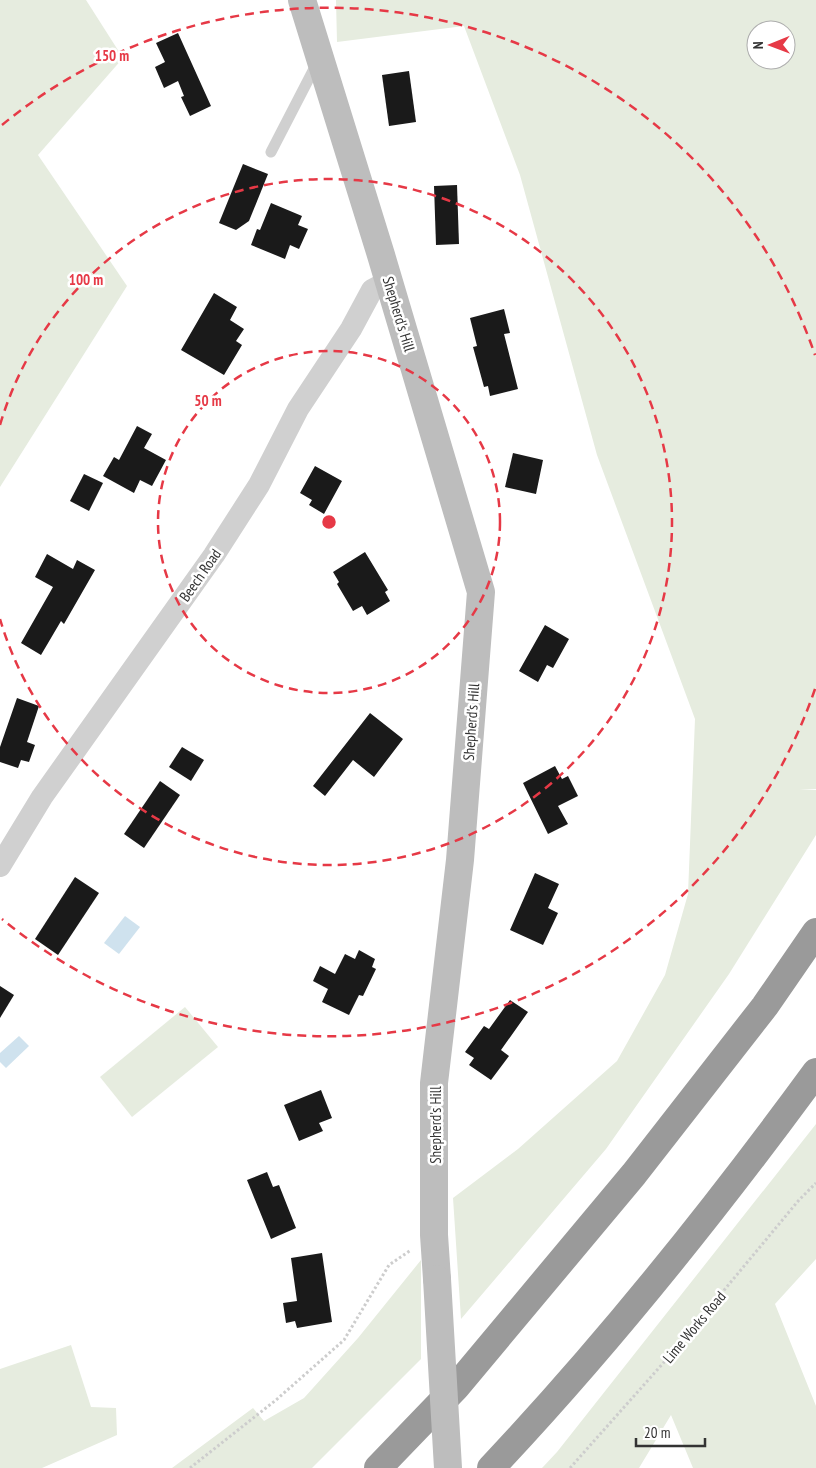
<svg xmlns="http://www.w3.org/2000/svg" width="816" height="1468" font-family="'PT Sans Narrow',sans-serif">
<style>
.green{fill:#e6ecdf;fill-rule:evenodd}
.water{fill:#cfe2ee}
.building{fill:#1a1a1a}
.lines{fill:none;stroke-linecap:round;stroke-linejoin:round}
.path{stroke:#cdcdcd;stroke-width:3;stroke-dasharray:2.5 2.5;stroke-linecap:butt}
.lane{stroke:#d0d0d0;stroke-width:11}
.street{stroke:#d0d0d0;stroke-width:22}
.secondary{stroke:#bdbdbd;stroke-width:28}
.highway{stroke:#9a9a9a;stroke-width:28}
.secondary-bridge{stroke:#bdbdbd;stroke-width:28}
.ring{fill:none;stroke:#e63946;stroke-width:2.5;stroke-dasharray:9 6}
.labels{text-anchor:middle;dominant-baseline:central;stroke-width:5;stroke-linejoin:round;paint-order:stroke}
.street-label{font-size:15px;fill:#333;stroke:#fff}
.centre{fill:#e63946;stroke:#fff;stroke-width:2.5}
.ring-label{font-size:15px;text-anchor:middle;font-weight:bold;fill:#e63946;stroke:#fff;stroke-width:5;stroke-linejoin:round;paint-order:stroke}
</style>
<rect width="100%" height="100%" fill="#fff"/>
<g class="green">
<path d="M0,0H86L123,58L38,155L127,286L0,487Z"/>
<path d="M336,0H816V789L799,790H816V835L729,974L606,1149L461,1319L453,1198L518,1149L617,1061L665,975L688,894L695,719L597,455L520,175L464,26L337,42ZM756,30H786V60H756Z"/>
<path d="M185,1007L218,1047L132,1117L100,1077Z"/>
<path d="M816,1124V1259L775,1304L816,1406V1468H693L671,1415L639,1468H542L557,1452Z"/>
<path d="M421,1260V1359L312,1468H172L253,1408L264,1421L304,1398L358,1338Z"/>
<path d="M71,1345L91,1407L116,1408L117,1435L42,1468H0V1369Z"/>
</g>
<g class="water">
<path d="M125,916L140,927L119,954L104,943Z"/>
<path d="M19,1036L29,1046L6,1068L0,1062V1053Z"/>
</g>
<g class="building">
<path d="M178,33L211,106L190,116L181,97L184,96L178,81L164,88L155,67L165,62L156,43Z"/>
<path d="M409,71L416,122L389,126L382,75Z"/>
<path d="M243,164L268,174L249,221L236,230L219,223Z"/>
<path d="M457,185L459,244L436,245L434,186Z"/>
<path d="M271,203L302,216L298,225L308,229L299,249L290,245L285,259L251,245L257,229L260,230Z"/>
<path d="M214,293L237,307L230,320L244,329L236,341L242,345L224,375L181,350Z"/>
<path d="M504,309L510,333L504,334L518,389L490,396L488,386L484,387L473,347L477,346L470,318Z"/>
<path d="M137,426L152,434L144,448L166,460L152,486L140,480L134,493L103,476L114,457L119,460Z"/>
<path d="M513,453L543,460L536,494L505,487Z"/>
<path d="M315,466L342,481L324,514L309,505L312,500L300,493Z"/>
<path d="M84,474L103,483L89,511L70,501Z"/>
<path d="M365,552L388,590L385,592L390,601L367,615L362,606L353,611L337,584L339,582L333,572Z"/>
<path d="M47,554L73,569L77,560L95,570L64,624L61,621L41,655L21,643L53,587L35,577Z"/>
<path d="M545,625L569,639L553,668L547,665L538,682L519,671Z"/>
<path d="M17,698L39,706L27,742L35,745L29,762L21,760L18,768L0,762V747Z"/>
<path d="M370,713L403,739L374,777L353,760L325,796L313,786Z"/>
<path d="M182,747L204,760L191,781L169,767Z"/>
<path d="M555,766L562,779L568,776L578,796L558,806L568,824L548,834L523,783Z"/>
<path d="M160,781L180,795L144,848L124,834Z"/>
<path d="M535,873L559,884L548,908L558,913L543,945L510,930Z"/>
<path d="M75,877L99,893L58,955L35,939Z"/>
<path d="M359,950L375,959L372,967L376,969L363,996L359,995L349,1015L322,1002L328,989L313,981L320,966L335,974L345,954L355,959Z"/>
<path d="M0,986L14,995L0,1018Z"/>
<path d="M510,1000L528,1012L501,1050L509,1056L491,1080L469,1065L474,1058L465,1052L484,1026L489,1029Z"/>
<path d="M321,1090L332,1118L319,1123L323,1131L299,1141L284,1105Z"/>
<path d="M267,1172L273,1187L279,1185L296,1228L271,1239L247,1180Z"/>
<path d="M322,1253L332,1322L297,1328L295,1321L286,1323L283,1303L297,1301L291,1258Z"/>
</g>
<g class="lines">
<g class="path">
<path d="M190,1468L276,1400L344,1340L389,1265L411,1250"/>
<path d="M570,1468L666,1360L799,1200L816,1183"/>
</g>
<path class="lane" d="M271,152L318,61"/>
<path class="street" d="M0,866L42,797L214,555L259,485L298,409L351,329L372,290L389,281"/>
<path class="secondary" d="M302,0L381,255L481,592L460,860L434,1083V1235L437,1279"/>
<g class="highway">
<path d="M378,1468L456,1387L634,1174L765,1006L816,932"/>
<path d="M491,1468C608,1344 715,1210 816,1072"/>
</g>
<path class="secondary-bridge" d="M437,1279L448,1468"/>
</g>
<g class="ring">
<circle cx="329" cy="522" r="171"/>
<path d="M0 425A343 343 0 1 1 0 619"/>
<path d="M815 689A514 514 0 0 1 2 919M2 125A514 514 0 0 1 815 355"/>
</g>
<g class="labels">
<g class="street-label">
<text transform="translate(399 314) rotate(73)">Shepherd's Hill</text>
<text transform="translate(200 575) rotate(-55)">Beech Road</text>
<text transform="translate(471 722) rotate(-86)">Shepherd's Hill</text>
<text transform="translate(435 1125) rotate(-90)">Shepherd's Hill</text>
<text transform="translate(694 1327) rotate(-50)">Lime Works Road</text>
</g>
</g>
<circle cx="329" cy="522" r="8" class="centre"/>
<g class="ring-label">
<text x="112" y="61">150 m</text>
<text x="86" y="285">100 m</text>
<text x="208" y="406">50 m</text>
</g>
<g transform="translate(771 45) rotate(269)"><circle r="24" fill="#ffffff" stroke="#adadad"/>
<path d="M0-4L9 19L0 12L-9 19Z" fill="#e63946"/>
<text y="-8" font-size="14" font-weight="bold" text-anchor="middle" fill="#333333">N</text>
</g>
<path d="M636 1438v8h69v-8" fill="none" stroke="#333333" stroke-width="2.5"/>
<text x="644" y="1438" font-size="15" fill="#333333" stroke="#ffffff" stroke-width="4" paint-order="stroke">20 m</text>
</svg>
